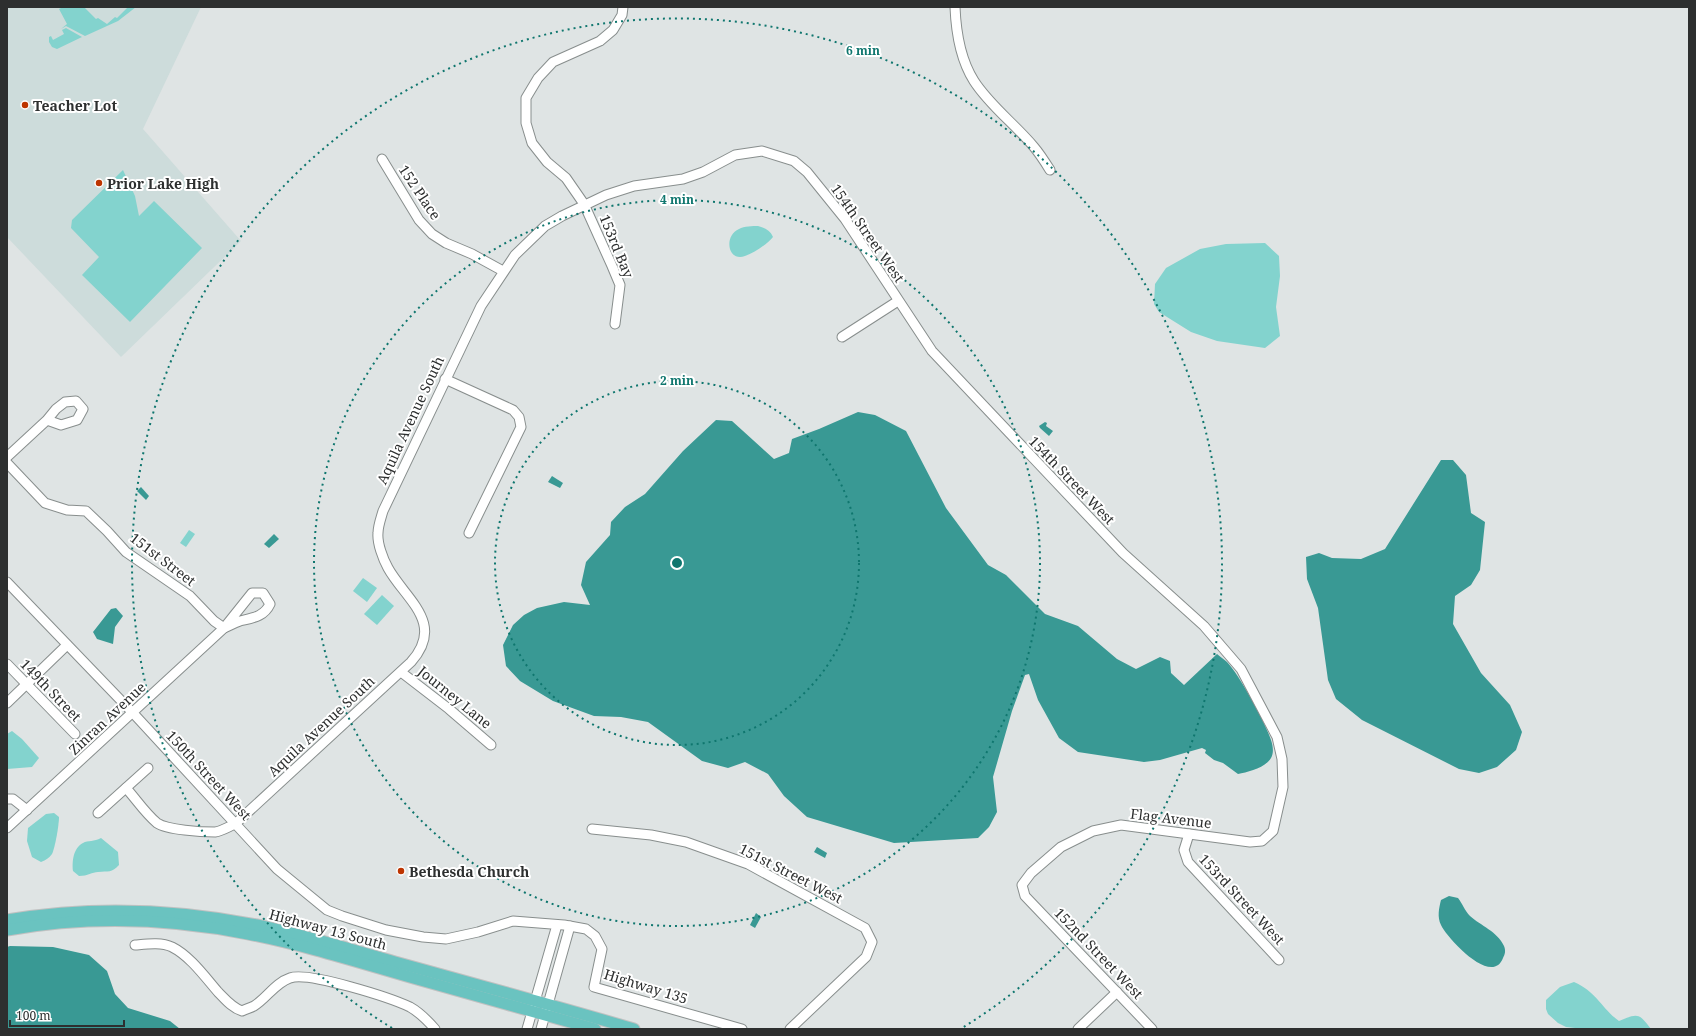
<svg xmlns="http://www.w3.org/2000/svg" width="1696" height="1036" font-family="'Noto Serif',serif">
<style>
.built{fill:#cddcdb}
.green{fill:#83d3ce}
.water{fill:#399994}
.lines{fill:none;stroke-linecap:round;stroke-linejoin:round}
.minor-casing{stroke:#888e8d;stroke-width:11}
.major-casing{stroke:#c0c1c1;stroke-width:13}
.minor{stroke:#fff;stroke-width:9}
.major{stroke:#6ac3c0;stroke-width:11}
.ring{fill:none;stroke:#0f766e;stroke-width:2;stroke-dasharray:2 4}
.poi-dot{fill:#bd3400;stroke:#fff;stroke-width:1.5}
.labels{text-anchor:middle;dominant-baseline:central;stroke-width:4;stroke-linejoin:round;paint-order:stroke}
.poi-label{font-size:14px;font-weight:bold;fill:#2d2f2f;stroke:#fff;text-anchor:start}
.street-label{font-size:14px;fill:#2d2f2f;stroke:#fff}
.centre{fill:#0f766e;stroke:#fff;stroke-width:2}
.ring-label{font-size:12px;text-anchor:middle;font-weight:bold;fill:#0f766e;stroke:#fff;stroke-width:4;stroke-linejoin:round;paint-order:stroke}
</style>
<rect width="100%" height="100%" fill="#dfe4e4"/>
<path class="built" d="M7,7H201L143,129L241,241L121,357L7,237Z"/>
<g class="green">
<path d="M63,7H84L96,19L98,18L107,24L115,17L117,18L128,7H136L118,21L85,36L66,26L61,29L67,24L59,9Z"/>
<path d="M66,28L82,37L57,49L52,47L49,42V37L51,36L53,40L64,34L62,30Z"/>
<path d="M123,170L135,196L139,216L154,201L202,248L130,322L82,275L99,257L71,228L72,220Z"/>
<path d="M758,226C765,228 770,230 773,237C766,245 751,256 740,257C727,257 725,235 739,229C744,226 753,226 758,226Z"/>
<path d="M1265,243L1279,256L1280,276L1276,307L1280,336L1265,348L1217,341L1191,332L1159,312L1154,304L1155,284L1166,268L1200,249L1226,244Z"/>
<path d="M189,530L195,534L186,547L180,543Z"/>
<path d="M363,578L377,588L367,602L353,591Z"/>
<path d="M382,595L394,606L377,625L364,614Z"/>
<path d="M12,731L22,739L39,758L32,767L7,769V734Z"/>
<path d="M54,813L59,817C59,825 55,848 52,854C49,858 46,860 41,862L32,857L27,841L28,828L46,814Z"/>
<path d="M101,838L118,852L119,865C112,873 108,871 98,872C92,872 88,876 79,876L73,871C72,862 73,848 83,843C88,840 94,842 101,838Z"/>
<path d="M1574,982C1597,992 1601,1008 1619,1021C1638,1013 1639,1013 1651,1029H1584L1566,1027L1558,1023L1548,1014L1546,1009V1000L1560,987Z"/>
</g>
<g class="water">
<path d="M858,412L875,415L906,431L946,508L988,565L1006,575L1045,614L1078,626L1117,659L1136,669L1160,657L1170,661L1171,673L1184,685L1217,654C1220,657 1224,659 1227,662C1239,674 1266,724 1271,740C1273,746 1274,753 1271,758C1265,768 1248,772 1238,774L1223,763L1214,760L1205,753L1206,750L1202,748L1160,760L1144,762L1078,752L1059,738L1038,700L1029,674L1025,675L1012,711L993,777L997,812L989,827L978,838L894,843L807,817L784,796L768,774L745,762L728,768L702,761L648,722L621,717L594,716L553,701L520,681L506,666L503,645L513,625L524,615L537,608L564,602L590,605L581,585L586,562L610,535L611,522L625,507L645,494L683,451L716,420L732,421L774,459L789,453L792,439L819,429Z"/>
<path d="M1045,422L1047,423L1046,426L1053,431L1049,436L1040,428L1039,426Z"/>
<path d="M1441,460H1453L1466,475L1471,513L1485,522L1480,570L1471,585L1455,596L1453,624L1481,673L1510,705L1522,732L1516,750L1497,767L1479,773L1459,769L1362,720L1336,699L1328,680L1318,608L1307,579L1306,557L1319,553L1332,558L1361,559L1385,549Z"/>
<path d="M552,476L563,483L560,488L548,482Z"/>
<path d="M141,487L149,496L146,500L137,491Z"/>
<path d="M274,534L279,539L269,548L264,544Z"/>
<path d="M116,608L123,616L115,627L113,644L97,639L93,632L111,609Z"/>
<path d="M817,847L827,853L825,858L814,852Z"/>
<path d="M1449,896L1458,898C1462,903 1465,911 1470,916C1481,926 1497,931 1504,946C1506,951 1505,954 1503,958C1492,987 1447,938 1441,925C1437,917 1439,908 1441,900Z"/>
<path d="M756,913L761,917L755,928L750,925Z"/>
<path d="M10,946L53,947L89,955L107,971L115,994L128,1008L170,1021L180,1029H7V947Z"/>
</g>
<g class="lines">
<g class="minor-casing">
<g id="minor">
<path d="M955,7C956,32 960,59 974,81C990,106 1015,124 1034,147C1040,154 1045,162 1050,170"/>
<path d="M382,159L419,220L432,234L446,243L472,254L503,271"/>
<path d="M615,324L620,285L612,266L584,204L566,178L547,162L532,143L526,123V98L538,78L553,62L600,41L613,30L622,15L623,7"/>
<path d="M842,337L898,301"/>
<path d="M445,379L513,410L519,417L521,427L469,533"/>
<path d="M7,457L47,420L56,409L65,402L76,401L83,409L77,420L61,425L47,420"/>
<path d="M7,463L45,503L67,510L86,511L107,531L126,552L190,596L214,621L224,628"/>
<path d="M7,582L133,713L277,869L327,910L342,916L386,930L423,937L446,939L478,932L513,921L564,925L586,929L595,936L602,949L594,987L742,1029"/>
<path d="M7,664L75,734"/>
<path d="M401,672L449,709L491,745"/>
<path d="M7,703L67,645"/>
<path d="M126,788C136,799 145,813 157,823C167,830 202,832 215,832C222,831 228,827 235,824L411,662C446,623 405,599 388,568C383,559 377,543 378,533C378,526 381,518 383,511L481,306L515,255L545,226L562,216L606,195L634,186L683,179L703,172L735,155L762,151L794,161L807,172L845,219L932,351L1123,553L1204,626L1241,669L1277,737L1282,759L1283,787L1273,831L1262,841L1250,842L1121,825L1093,831L1061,847L1031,873L1022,885L1025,896L1152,1029"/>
<path d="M7,799H13L27,810"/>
<path d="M98,813L148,768"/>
<path d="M7,828L224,628L252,593H263L270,604C264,617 252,618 240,621C234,623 229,626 224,628"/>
<path d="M592,829L651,835L686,842L748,864L865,928L872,942L866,957L790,1029"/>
<path d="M1189,834L1184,850L1188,862L1279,960"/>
<path d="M135,945C147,944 161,942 172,947C190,956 205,977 218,992C225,999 232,1008 242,1011C246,1009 250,1008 254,1006C267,998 275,983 290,978C308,971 391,998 410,1007C419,1012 428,1021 435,1029"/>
<path d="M527,1029L557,925"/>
<path d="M541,1029L570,926"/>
<path d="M1078,1029L1117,992"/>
</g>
</g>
<g class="major-casing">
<g id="major">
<path d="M7,920C90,906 175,909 257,925C304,935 349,949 395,962C475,984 555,1006 634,1029"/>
<path d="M7,930C86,916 168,918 248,934C305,945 361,963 417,979C476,996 536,1012 595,1029"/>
</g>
</g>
<use href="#minor" class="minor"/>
<use href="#major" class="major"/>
</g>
<g class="ring">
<circle cx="677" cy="563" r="182"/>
<circle cx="677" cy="563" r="363"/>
<path d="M392 1028A545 545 0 1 1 962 1028"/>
</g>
<g class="poi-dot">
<circle cx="25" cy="105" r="4"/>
<circle cx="99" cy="183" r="4"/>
<circle cx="401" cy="871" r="4"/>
</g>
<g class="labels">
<g class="poi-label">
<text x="33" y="105">Teacher Lot</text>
<text x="107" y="183">Prior Lake High</text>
<text x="409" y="871">Bethesda Church</text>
</g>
<g class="street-label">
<text transform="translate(420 192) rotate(56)">152 Place</text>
<text transform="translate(868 233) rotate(55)">154th Street West</text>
<text transform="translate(617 246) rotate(68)">153rd Bay</text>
<text transform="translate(410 420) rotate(-65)">Aquila Avenue South</text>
<text transform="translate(1072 480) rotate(46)">154th Street West</text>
<text transform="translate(163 559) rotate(37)">151st Street</text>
<text transform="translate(51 690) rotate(46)">149th Street</text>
<text transform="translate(455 697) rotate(39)">Journey Lane</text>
<text transform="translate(107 718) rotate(-43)">Zinran Avenue</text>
<text transform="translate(321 726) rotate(-43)">Aquila Avenue South</text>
<text transform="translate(209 775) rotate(47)">150th Street West</text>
<text transform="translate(1171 818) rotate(7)">Flag Avenue</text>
<text transform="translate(791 873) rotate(27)">151st Street West</text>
<text transform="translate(1242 899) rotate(47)">153rd Street West</text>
<text transform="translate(328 929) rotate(15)">Highway 13 South</text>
<text transform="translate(1099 953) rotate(46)">152nd Street West</text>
<text transform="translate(646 986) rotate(17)">Highway 135</text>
</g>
</g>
<circle cx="677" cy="563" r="6" class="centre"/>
<g class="ring-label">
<text x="863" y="55">6 min</text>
<text x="677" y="204">4 min</text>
<text x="677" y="385">2 min</text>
</g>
<rect width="1696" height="1036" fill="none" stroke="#2d2f2f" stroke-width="16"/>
<path d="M10 1020v6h114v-6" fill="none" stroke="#2d2f2f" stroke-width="2"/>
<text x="16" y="1020" font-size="12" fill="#2d2f2f" stroke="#ffffff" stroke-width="3" paint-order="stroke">100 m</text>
</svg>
